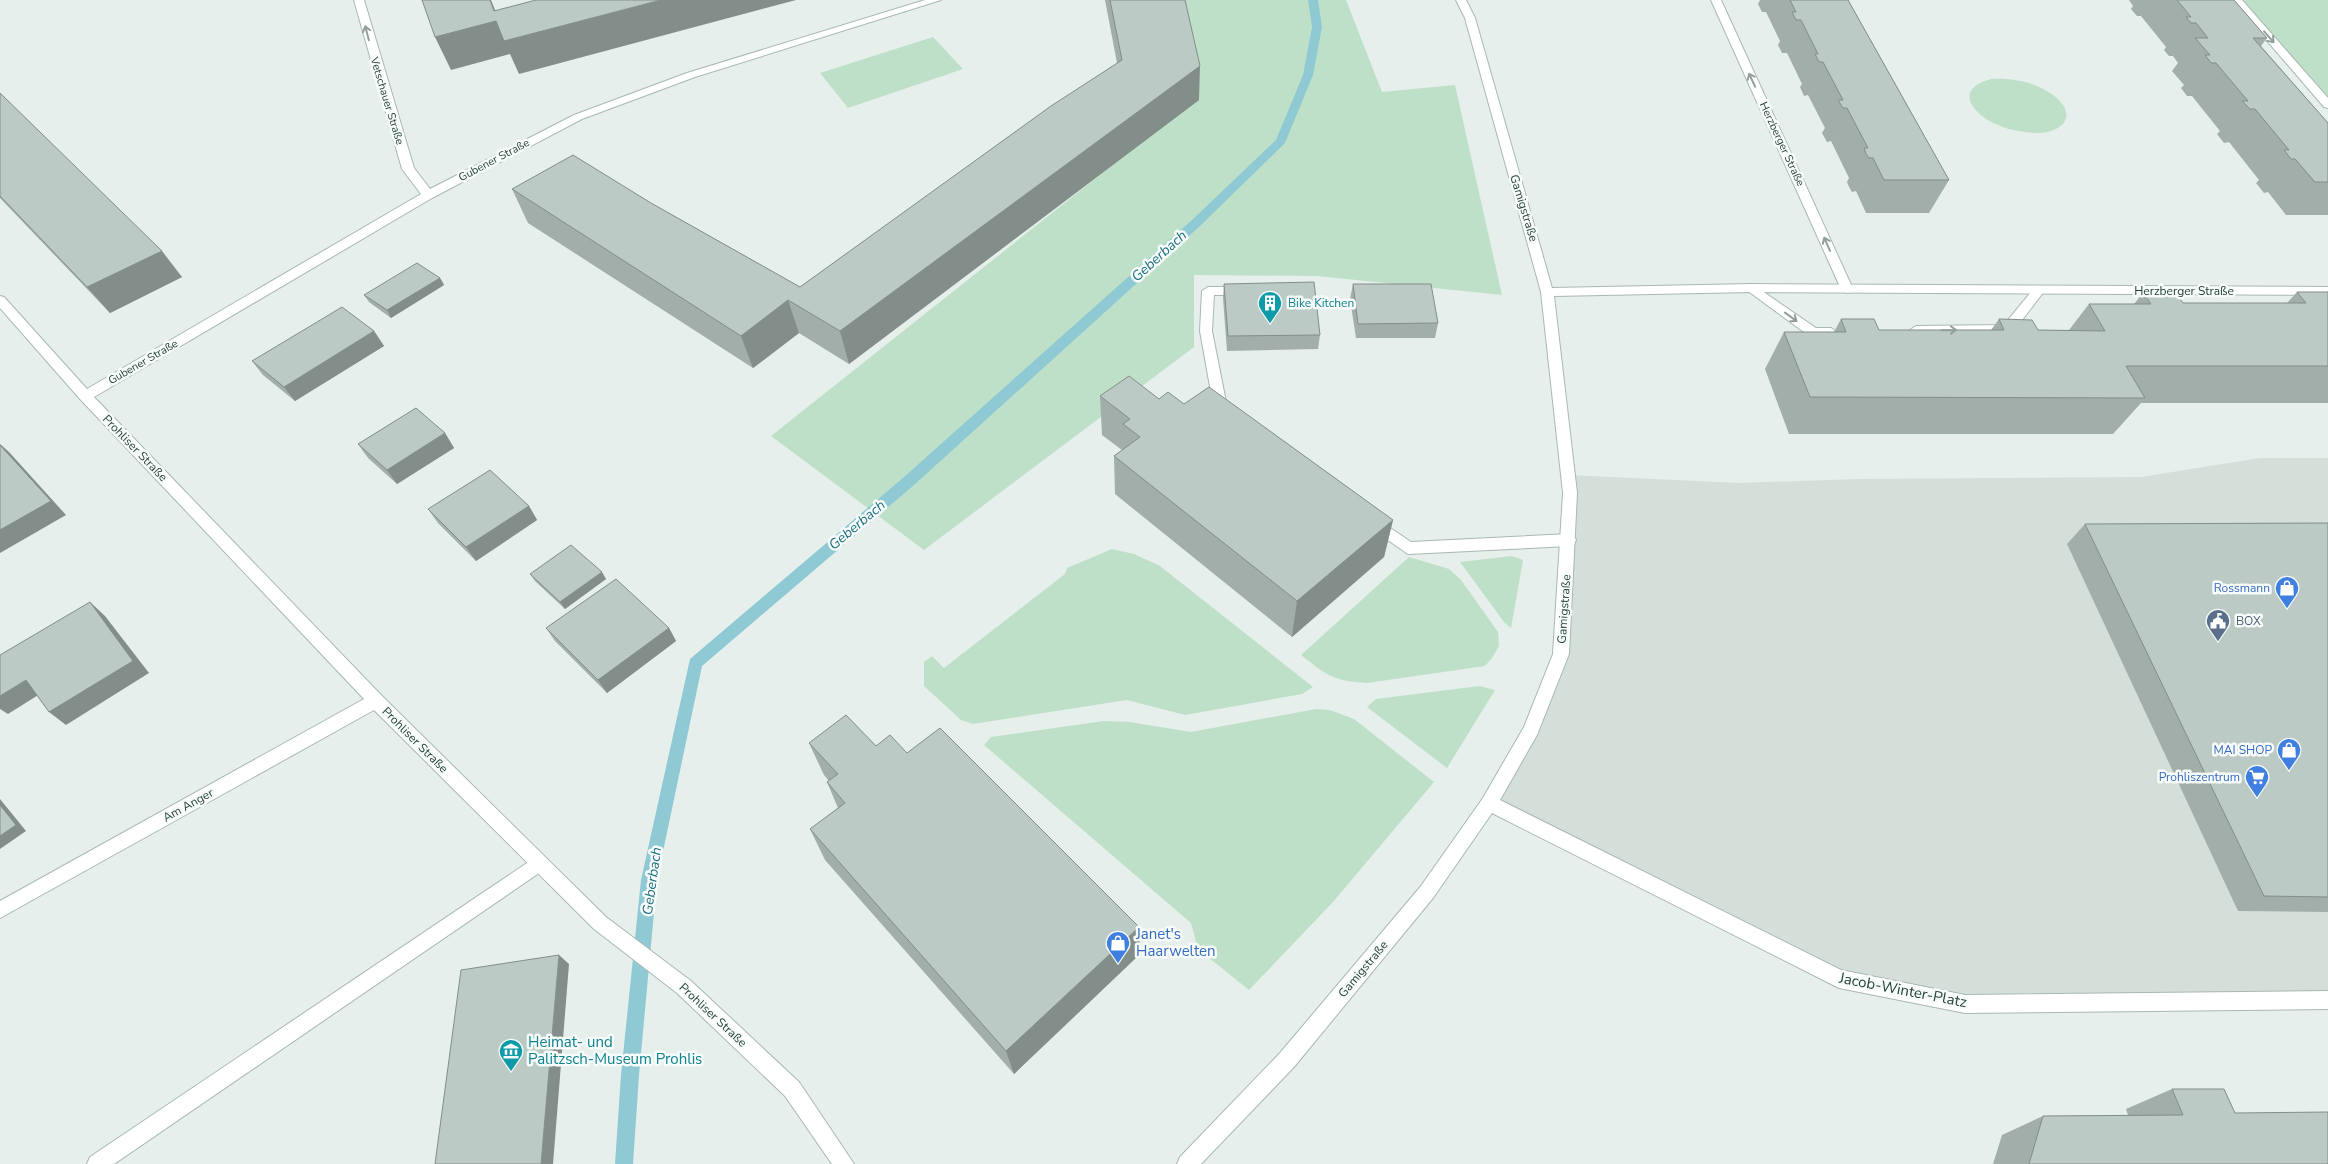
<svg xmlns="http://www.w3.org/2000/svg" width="2328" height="1164" font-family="'Nunito Sans',sans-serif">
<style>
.built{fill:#d4dfda}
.green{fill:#bfe0c8}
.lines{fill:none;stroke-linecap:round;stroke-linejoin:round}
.stream{fill:#8ec9d4;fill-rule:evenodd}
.lane-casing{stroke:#a8b8b2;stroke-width:2}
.street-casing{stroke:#a8b8b2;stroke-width:2}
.lane{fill:#fff;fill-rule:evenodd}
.street{fill:#fff;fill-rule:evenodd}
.wall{fill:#a1aea9}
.shaded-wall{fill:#838d89}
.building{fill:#bbcac4;stroke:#838d89}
.oneway{stroke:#92a09c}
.labels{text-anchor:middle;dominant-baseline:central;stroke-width:5;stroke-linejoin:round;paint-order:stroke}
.far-street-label{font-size:11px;fill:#24423a;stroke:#f7fbf9}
.street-label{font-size:12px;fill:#24423a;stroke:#f7fbf9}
.culture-label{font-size:12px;fill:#0d838f;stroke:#f7fbf9;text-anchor:start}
.shop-label{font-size:12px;fill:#366cbe;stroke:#f7fbf9;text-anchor:end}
.service-label{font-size:12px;fill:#4e5e75;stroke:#f7fbf9;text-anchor:start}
.water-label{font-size:14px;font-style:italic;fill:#1c6f80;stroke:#f7fbf9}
.near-shop-label{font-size:15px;fill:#366cbe;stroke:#f7fbf9;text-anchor:start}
.near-street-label{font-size:15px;fill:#24423a;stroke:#f7fbf9}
.near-culture-label{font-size:15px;fill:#0d838f;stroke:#f7fbf9;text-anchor:start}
</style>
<rect width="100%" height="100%" fill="#e6efeb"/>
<path class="built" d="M2260,458H2328V999L1965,1004L1839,979L1489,803L1561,654L1569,475L1739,483L1858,479L2141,477Z"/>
<g class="green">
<path d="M1176,0H1346L1382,92L1455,85L1502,295L1317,276L1194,275V347L924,550L771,436L1197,98Z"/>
<path d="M2237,0H2328V105Z"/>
<path d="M933,37L963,69L848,108L820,73Z"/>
<path d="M1991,79C2013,78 2035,82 2053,95C2080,115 2062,134 2035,133C2022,132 2009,130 1998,125C1972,114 1953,89 1991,79Z"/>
<path d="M1112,549L1134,554L1160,566L1313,687L1302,694L1185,715L1127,700L973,724L961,720L924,686V662L932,656L944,668L1065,574L1067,568Z"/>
<path d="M1512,556L1523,560L1511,628L1504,622L1460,562Z"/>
<path d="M1409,557L1449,569L1461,580L1498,632L1499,646L1492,658L1485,666L1367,683C1333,681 1326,675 1301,655Z"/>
<path d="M1479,686L1495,690L1447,768L1367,707L1376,699Z"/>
<path d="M1316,709L1330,710L1354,719L1434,782L1333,902L1249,990L1198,949L1191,923L984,745L991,737L1104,721L1130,722L1191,732Z"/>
</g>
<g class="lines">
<path class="stream" d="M1308,0H1318L1322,27L1313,75L1285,143L1200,226L914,485L702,666L657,880L639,1075L633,1164H615L621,1075L641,880L690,659L904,477L1192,220L1276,140L1303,75L1312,27Z"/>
<g class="lane-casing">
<g id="lane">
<path d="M1711,0H1721L1853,289L1851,292L1847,293L1841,289Z"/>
<path d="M1752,284L1816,328H1831L1837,332L1831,336L1808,335L1748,291L1746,288Z"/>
<path d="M2039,286L2045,290L2013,332L1916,334L1910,330L1916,326L2004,325L2035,287Z"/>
<path d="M1208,287H1245L1251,291L1245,295H1214L1212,331L1227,407L1232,412L1225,417L1214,409L1200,331L1202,291Z"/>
<path d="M1374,517L1411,542L1569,534L1574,536L1576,540L1574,544L1569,546L1408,554L1369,527L1367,523L1369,519Z"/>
<path d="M539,855L545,857L548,863L545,869L114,1164H87L90,1157Z"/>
</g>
</g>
<g class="street-casing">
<g id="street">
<path d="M354,0H364L414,168L430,189L574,115L687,73L925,0H941L695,77L582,119L432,198L94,397L382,696L606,917L691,981L799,1082L854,1164H832L785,1096L677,993L594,929L374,710L0,918V901L364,699L80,399L0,308V296L4,297L87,389L421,194L402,169Z"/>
<path d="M1456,0H1466L1475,18L1552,288L1752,284L2328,287V295L1752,292L1554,296L1577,493L1569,654L1537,735L1500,800L1841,970L1965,995L2328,991V1009L1965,1013L1839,988L1492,813L1433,898L1294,1067L1201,1164H1177L1180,1157L1280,1053L1421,886L1483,798L1524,727L1553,654L1563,493L1541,292L1465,18Z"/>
<path d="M2232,0H2242L2328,98V108L2324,107Z"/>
</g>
</g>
<use href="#lane" class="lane"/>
<use href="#street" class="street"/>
</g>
<g class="wall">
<path d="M1105,0H1185L1199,100L849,364L799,333L753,368L528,223L512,189L651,203L800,287L1117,63Z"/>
<path d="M1760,0H1848L1949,180L1929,213H1866L1856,191L1852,192L1849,187L1847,182L1849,178L1831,141L1827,142L1822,133L1825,128L1808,95L1804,96L1800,87L1802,84L1787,53H1782L1778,45L1780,41L1766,12H1762L1758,4Z"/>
<path d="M2129,0H2234L2267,38L2261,46L2328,123V215H2286L2268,192L2264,193L2256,183L2259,180L2229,142L2224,143L2217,134L2220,131L2192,96H2187L2181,88L2184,85L2172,71L2178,63L2173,56H2169L2164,50L2166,47L2141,16H2137L2131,9L2133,6Z"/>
<path d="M0,93L182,277L110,313L0,198Z"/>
<path d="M440,278L444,285L391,318L369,302L364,295Z"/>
<path d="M1224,284L1320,335L1318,349L1227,351L1223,298Z"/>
<path d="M1353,284L1438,323L1435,338H1356L1350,299Z"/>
<path d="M2297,292H2328V403H2141L2113,434H1789L1765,369L1784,332H1834L1841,319L1879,330H1991L1999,319L2038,330H2069L2089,304H2134L2143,293L2183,303H2287Z"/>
<path d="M374,331L384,346L295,401L263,375L252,361Z"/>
<path d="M1100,396L1159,399L1184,404L1393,520L1384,557L1292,637L1115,494L1114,456L1122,450L1102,435Z"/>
<path d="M445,433L454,448L397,484L368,458L358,444Z"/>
<path d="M529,506L537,520L476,561L438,523L428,509Z"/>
<path d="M2328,523V912L2238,911L2067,544L2085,524Z"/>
<path d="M530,574L606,579L565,609L535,581Z"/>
<path d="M546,628H669L676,641L607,693L555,641Z"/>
<path d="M809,743L876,746L907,753L1140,954L1014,1074L825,860L810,829L838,808L827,782L829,781L824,775Z"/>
<path d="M2172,1089L2235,1113L2328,1164H1993L2002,1135L2043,1116L2128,1115L2126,1109Z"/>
</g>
<g class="shaded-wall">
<path d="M490,0H491L507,40L661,0H796L519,74L510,54L451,70L435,37Z"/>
<path d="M1200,66L1199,100L849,364L840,331Z"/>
<path d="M162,251L182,277L110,313L87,287Z"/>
<path d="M440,278L444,285L391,318L387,310Z"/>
<path d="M788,300L799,333L753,368L741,336Z"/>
<path d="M374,331L384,346L295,401L284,387Z"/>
<path d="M445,433L454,448L397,484L387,470Z"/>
<path d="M0,444L9,452L66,515L0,553Z"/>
<path d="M529,506L537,520L476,561L466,547Z"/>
<path d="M1393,520L1384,557L1292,637L1297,601Z"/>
<path d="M602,572L606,579L565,609L560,602Z"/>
<path d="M90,602L105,616L149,673L66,725L49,712Z"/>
<path d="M669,628L676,641L607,693L598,680Z"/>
<path d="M26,680L43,692L8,714L0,709V696Z"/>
<path d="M0,799L26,831L0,849Z"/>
<path d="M1139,927L1140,954L1014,1074L1006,1051Z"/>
<path d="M559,955L569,964L553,1164H541Z"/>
</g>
<g class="building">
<path d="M422,0H490L494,11L536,0H661L504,41L496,21L435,37Z"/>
<path d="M1110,0H1185L1200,66L840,331L788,300L741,336L512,189L573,155L651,203L800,287L1051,106L1122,60Z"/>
<path d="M1790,0H1848L1949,180H1884L1873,158H1869L1866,154L1864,148H1868L1847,108H1843L1838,100H1843L1823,62H1819L1815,54H1818L1801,20H1796L1792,12H1796Z"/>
<path d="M2177,0H2234L2267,38H2253L2328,123V182H2315L2295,159H2291L2284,150H2289L2255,109H2250L2242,101H2248L2216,63H2211L2205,55H2210L2195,38H2208L2196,23H2191L2186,17H2191Z"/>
<path d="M0,93L162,251L87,287L0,196Z"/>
<path d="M417,263L440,278L387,310L364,295Z"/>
<path d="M1314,282L1320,335L1228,336L1224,284Z"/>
<path d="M1353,284H1431L1438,323L1358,324Z"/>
<path d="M2297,292H2328V366H2126L2145,398L1810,397L1784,332H1846L1841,319H1874L1879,330H2004L1999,319L2032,320L2038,330L2105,331L2089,304H2151L2143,293H2176L2183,303H2306Z"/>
<path d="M342,307L374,331L284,387L252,361Z"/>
<path d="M1129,376L1159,399L1168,392L1184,404L1209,387L1393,520L1297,601L1114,456L1140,437L1123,424L1130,419L1100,396Z"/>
<path d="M416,408L445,433L387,470L358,444Z"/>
<path d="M0,445L51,501L0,530Z"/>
<path d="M490,470L529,506L466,547L428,509Z"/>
<path d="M2328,523V897L2264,896L2085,524Z"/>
<path d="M571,545L602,572L560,602L530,574Z"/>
<path d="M616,579L669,628L598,680L546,628Z"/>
<path d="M90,602L133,661L49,712L26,680L0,696V655Z"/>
<path d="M846,715L876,746L890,735L907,753L940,728L1139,927L1006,1051L810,829L845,803L827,782L838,774L809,743Z"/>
<path d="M0,805L16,825L0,836Z"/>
<path d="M559,955L541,1164H435L461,970Z"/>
<path d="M2172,1089H2224L2235,1113L2328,1112V1164H2029L2043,1116L2183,1115Z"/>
</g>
<defs><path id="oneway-shaft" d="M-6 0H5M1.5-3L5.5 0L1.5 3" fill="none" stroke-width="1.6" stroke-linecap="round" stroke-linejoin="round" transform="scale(1.25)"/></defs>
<g class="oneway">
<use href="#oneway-shaft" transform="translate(367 33) rotate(-105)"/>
<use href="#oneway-shaft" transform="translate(2269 37) rotate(49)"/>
<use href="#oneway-shaft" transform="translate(1752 80) rotate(-115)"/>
<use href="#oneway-shaft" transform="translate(1827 244) rotate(-114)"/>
<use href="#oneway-shaft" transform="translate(1791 317) rotate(36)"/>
<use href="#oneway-shaft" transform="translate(1949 330) rotate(-1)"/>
</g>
<defs>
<g id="building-pin" transform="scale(1.25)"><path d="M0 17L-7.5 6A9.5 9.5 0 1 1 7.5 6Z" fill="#0f9aa8" stroke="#f7fbf9"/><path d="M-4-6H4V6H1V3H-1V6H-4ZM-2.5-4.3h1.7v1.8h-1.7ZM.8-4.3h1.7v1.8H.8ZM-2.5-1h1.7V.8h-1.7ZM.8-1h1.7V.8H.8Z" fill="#fff"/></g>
<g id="shop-pin" transform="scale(1.25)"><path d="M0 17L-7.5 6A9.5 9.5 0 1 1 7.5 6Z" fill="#3f7fe0" stroke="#f7fbf9"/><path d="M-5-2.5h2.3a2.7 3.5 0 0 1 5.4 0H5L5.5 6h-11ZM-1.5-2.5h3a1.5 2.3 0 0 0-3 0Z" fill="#fff"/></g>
<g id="civic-pin" transform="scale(1.25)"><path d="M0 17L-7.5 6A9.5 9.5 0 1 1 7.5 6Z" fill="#5c6f8a" stroke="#f7fbf9"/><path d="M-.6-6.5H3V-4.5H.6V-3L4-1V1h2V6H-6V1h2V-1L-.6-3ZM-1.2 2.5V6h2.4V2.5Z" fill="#fff"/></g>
<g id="supermarket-pin" transform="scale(1.25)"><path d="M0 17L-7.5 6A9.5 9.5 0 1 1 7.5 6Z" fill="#3f7fe0" stroke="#f7fbf9"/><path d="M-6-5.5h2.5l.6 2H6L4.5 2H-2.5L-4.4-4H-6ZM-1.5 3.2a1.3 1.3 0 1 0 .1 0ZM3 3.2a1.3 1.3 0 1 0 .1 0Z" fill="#fff"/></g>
<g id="museum-pin" transform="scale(1.25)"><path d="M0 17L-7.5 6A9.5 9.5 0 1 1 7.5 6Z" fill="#0f9aa8" stroke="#f7fbf9"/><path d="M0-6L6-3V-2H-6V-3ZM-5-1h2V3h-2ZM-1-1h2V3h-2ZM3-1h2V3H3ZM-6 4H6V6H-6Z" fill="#fff"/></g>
</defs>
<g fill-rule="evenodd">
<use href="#building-pin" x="1270" y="303"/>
<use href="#shop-pin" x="2287" y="588"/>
<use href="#civic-pin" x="2218" y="621"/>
<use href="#shop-pin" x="2289" y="750"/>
<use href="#supermarket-pin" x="2257" y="777"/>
<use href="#shop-pin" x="1118" y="943"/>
<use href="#museum-pin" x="511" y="1051"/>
</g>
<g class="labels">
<g class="far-street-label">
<text transform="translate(387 101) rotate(73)">Vetschauer Straße</text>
<text transform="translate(1782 144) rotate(65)">Herzberger Straße</text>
<text transform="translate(494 160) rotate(-28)">Gubener Straße</text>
<text transform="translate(143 362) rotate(-30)">Gubener Straße</text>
</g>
<g class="street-label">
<text transform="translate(1524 208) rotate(73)">Gamigstraße</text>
<text x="2184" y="291">Herzberger Straße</text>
<text transform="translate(135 448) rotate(46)">Prohliser Straße</text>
<text transform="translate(1564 609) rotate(-86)">Gamigstraße</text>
<text transform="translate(415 740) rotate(45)">Prohliser Straße</text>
<text transform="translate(188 805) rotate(-29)">Am Anger</text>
<text transform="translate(1363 969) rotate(-50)">Gamigstraße</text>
<text transform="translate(713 1015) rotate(43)">Prohliser Straße</text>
</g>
<g class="culture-label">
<text x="1288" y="303">Bike Kitchen</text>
</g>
<g class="shop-label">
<text x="2270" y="588">Rossmann</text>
<text x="2272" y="750">MAI SHOP</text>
<text x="2240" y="777">Prohliszentrum</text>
</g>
<g class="service-label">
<text x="2236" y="621">BOX</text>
</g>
<g class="water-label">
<text transform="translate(1159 256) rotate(-42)">Geberbach</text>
<text transform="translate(857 525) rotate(-40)">Geberbach</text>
<text transform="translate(652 881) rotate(-82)">Geberbach</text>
</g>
<g class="near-shop-label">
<text x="1136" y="934">Janet's<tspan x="1136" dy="17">Haarwelten</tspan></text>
</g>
<g class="near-street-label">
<text transform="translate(1903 990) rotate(11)">Jacob-Winter-Platz</text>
</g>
<g class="near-culture-label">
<text x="528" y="1042">Heimat- und<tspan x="528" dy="17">Palitzsch-Museum Prohlis</tspan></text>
</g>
</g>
</svg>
